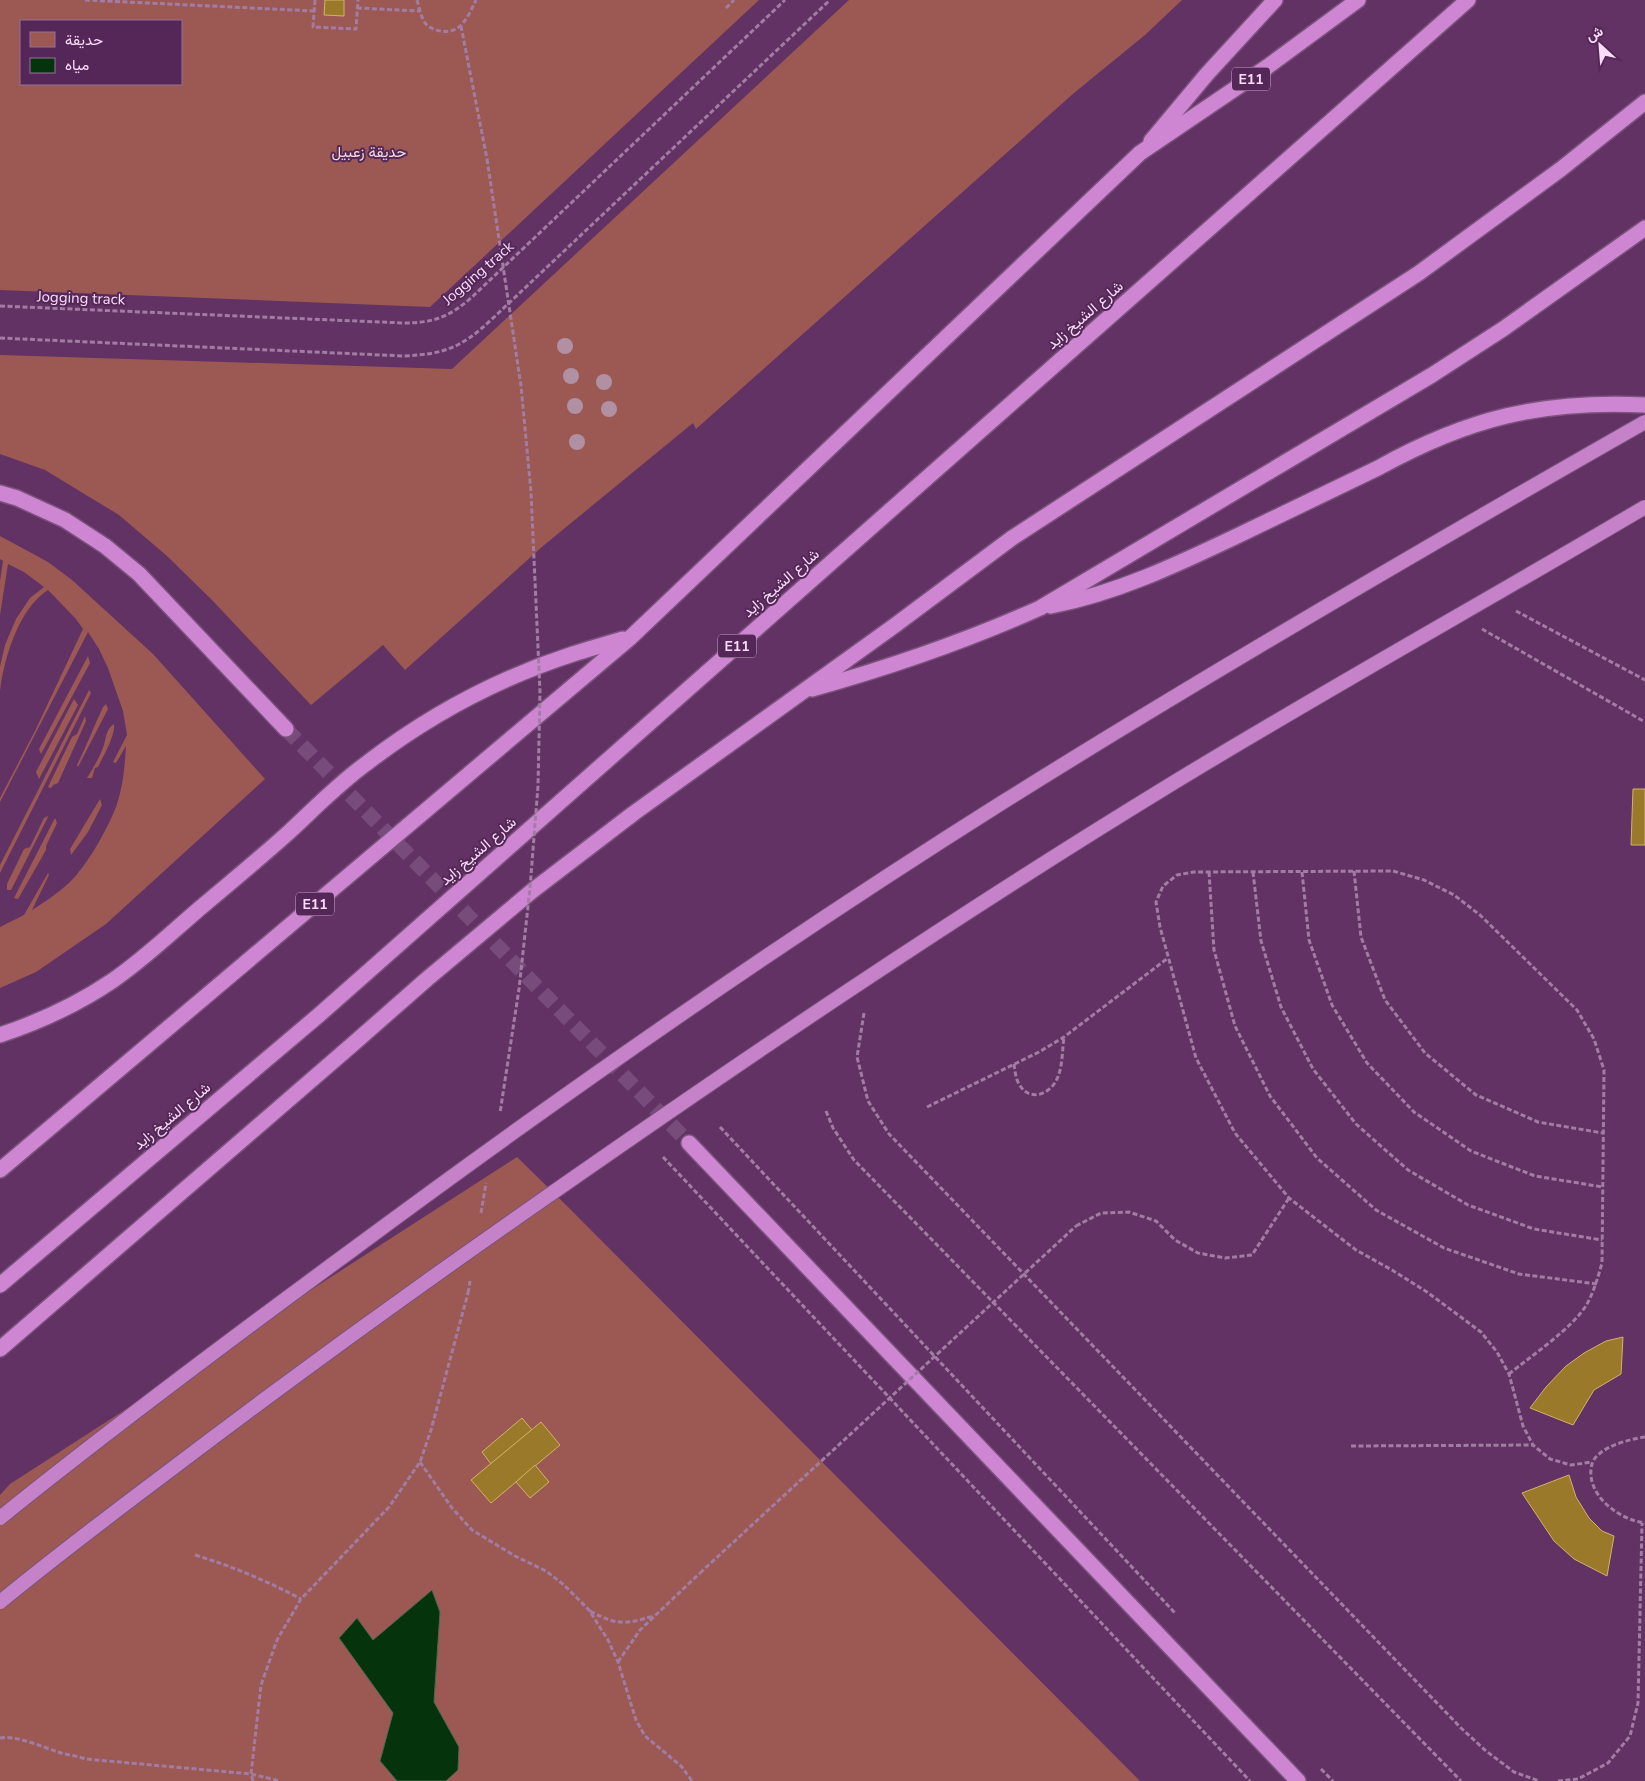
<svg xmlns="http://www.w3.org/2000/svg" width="1645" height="1781" font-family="'Nunito Sans',Vazirmatn,sans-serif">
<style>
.green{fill:#9c5954;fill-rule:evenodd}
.water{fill:#05340c;stroke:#4e6753}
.building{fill:#9a792b;stroke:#d3b26b}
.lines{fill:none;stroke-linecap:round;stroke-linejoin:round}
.motorway-tunnel{stroke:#784c7a;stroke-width:15;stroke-dasharray:15 8;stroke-linecap:butt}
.motorway-casing{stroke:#7a527c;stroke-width:18}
.path{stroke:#a37ca4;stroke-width:3;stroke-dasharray:5 2.5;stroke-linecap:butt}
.motorway{stroke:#ce86d2;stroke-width:15}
.trunk-bridge-casing{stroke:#7a527c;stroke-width:16;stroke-linecap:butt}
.path-bridge{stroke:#a37ca4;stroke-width:3;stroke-dasharray:5 2.5;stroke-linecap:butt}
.trunk-bridge{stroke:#c582c9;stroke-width:14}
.tree{fill:#b190a4}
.labels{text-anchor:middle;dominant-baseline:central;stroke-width:4;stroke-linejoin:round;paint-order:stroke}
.shield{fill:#552758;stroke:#c8a6c9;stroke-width:1}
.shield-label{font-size:14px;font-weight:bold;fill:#f9ddf9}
.park-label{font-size:15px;fill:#f3dcd9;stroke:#552758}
.street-label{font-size:15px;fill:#f9ddf9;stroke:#552758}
</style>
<rect width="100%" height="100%" fill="#613263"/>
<g class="green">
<path d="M0,0H759L430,307L0,290ZM21,21H181V84H21Z"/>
<path d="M849,0H1182L1145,35L1074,93L696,429L693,423L543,546L405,670L383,645L311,705L212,600L167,556L119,515L45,470L0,454V355L452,369Z"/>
<path d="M0,536L48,562L72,580L153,654L265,779L106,924L36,972L0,988V927L24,915L48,873L49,875L32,910C45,902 58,893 69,883C87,866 109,827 117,804C123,786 125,765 126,746L116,763L113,762L127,735L123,711L108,668L99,649L88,632L0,802V798L35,731L83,629L76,619L48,590C19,608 4,658 0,691V667L5,645L16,619L30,598L44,587L24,572L8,564L0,615V581L3,561L0,559Z"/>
<path d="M88,656L90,663L41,754L39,749Z"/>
<path d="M89,690L91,693L0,873V865Z"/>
<path d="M74,699L78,705L39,779L36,772Z"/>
<path d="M106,704L108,709L78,767L77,765C87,745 94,726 103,707Z"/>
<path d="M85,716L86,721L58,783L53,785L51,788L48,787L72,737L77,734Z"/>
<path d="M114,724C116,734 103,757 98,767L95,768L92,778H87C93,768 100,757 104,745C106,738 106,729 114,724Z"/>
<path d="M100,799L102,805L88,832L71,855L70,849Z"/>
<path d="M48,816L47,819L11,890H7V884L24,849L30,847L44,818Z"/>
<path d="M55,818L57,823L46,846V850L18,899L14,898Z"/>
<path d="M517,1157L568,1207L1140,1781H0V1495L10,1484Z"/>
</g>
<path class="water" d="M432,1590L440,1612L434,1702L459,1747L458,1770L446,1781H397L380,1761L393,1713L339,1638L357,1618L373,1640Z"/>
<g class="building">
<path d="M325,0H344V16L324,15Z"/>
<path d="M1633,789H1645V845H1631Z"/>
<path d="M1623,1337L1621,1374L1594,1390L1573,1425L1530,1408L1546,1387L1566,1366L1584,1353L1606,1341Z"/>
<path d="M522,1418L532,1430L491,1464L482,1452Z"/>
<path d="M541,1422L560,1445L491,1503L471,1480Z"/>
<path d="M535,1465L549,1482L530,1498L516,1482Z"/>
<path d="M1569,1475L1576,1497L1589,1518L1602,1531L1614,1536L1607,1576L1574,1559L1554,1541L1522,1493Z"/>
</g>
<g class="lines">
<path class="motorway-tunnel" d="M286,729L689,1143"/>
<g class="motorway-casing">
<g id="motorway">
<path d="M1151,141L1207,74L1275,0"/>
<path d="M0,493L17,498L65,520L105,546L139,574L286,729"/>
<path d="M1051,606C1117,593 1176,565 1237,536C1284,513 1331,491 1378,468C1468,418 1542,400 1645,405"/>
<path d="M812,689C891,667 966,641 1040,608L1432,375L1503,329L1645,228"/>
<path d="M0,1035C39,1022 78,1004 112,981C143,960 171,933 199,909C229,884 259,859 288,833C314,809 338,784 367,763C428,716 499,678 573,654C589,649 606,644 623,639"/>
<path d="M689,1143L1298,1781"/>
<path d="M0,1170L630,638L1140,153L1267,67L1358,0"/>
<path d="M0,1285L319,1015L1468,0"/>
<path d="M0,1349L353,1044L427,979L532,891L634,813L894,626L1012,538L1419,273L1561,169L1645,102"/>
</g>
</g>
<g class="path">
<path d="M85,0L314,11"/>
<path d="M315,0L313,27L356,29L358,0"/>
<path d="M417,0C419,7 421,17 425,23C434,33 453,35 462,24C468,18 472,8 476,0"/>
<path d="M357,8L420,11"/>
<path d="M726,8L734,0"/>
<path d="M461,26L487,159"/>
<path d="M0,306L404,323C433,323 449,317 471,298L785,0"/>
<path d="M0,338L404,356C444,354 461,348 491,320L830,0"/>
<path d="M1516,611L1645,680"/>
<path d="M1482,629L1645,722"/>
<path d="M1354,871L1361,937L1385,1000L1425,1053L1476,1095L1538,1122L1603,1133"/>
<path d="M1209,872L1214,950L1235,1026L1270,1096L1317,1158L1376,1210L1444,1248L1519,1274L1597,1284"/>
<path d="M1253,872L1261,941L1281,1007L1313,1069L1356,1124L1408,1170L1468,1205L1534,1229L1602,1240"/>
<path d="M1302,872L1309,940L1332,1005L1367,1063L1414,1112L1471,1151L1535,1176L1603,1187"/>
<path d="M864,1013L857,1057L868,1101L889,1134L1461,1728L1486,1751L1514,1772L1539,1781"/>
<path d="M1014,1064C1015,1072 1016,1081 1021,1087C1031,1101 1049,1094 1056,1081C1063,1068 1062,1051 1064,1037"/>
<path d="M927,1107L1039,1052L1064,1037L1168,958"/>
<path d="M826,1111L833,1128L854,1160L1461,1781"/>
<path d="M720,1127L1175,1613"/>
<path d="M663,1157L1250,1781"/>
<path d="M1076,1226L1101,1213L1129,1212L1156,1221L1175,1240L1198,1253L1225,1258L1252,1255L1289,1198"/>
<path d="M1509,1374C1531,1356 1573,1328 1587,1304C1594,1291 1598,1277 1602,1263L1604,1070L1594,1039L1577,1010L1480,915L1454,895L1424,880L1393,871L1194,872L1177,875L1163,886L1156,902L1160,927L1196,1058L1235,1133L1289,1198L1356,1250L1392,1270L1427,1292L1481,1332L1497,1352L1509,1374L1523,1426L1533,1445L1550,1459L1571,1465L1592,1462"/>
<path d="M1645,1437C1630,1439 1597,1447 1592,1464C1584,1494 1619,1520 1645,1523"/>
<path d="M1351,1446L1533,1445"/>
<path d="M420,1462L452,1508L472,1530L515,1556L546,1571L564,1585L589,1610L608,1640L618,1662L636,1720L645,1736L681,1766L692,1781"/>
<path d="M195,1555C234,1567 265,1580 301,1599"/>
<path d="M590,1611C616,1625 625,1625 653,1616"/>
<path d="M618,1662L640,1630L700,1573"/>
<path d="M0,1738C17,1735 42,1747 58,1752C67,1755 77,1756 86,1759L251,1774L280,1781"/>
<path d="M1321,1769L1333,1781"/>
<path d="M253,1781L251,1774L261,1685L277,1640L301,1599L389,1507L420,1462L431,1430L468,1293"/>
<path d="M1558,1781L1578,1779L1608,1763L1630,1736L1638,1703L1642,1523"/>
</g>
<use href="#motorway" class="motorway"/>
<g class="trunk-bridge-casing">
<g id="trunk-bridge">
<path d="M0,1518C114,1426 231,1339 348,1253C561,1095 779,943 1003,802C1214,670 1429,545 1645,422"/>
<path d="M0,1602C54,1558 109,1516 165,1474C286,1382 410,1292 535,1205C744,1059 955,916 1173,783C1329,688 1488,600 1645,507"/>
</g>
</g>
<g class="path-bridge">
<path d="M487,159L521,386L531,492L540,692L538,786L530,888L519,989L500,1113"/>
<path d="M481,1213L486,1183"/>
<path d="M468,1293L470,1281"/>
<path d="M700,1573L1076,1226"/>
</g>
<use href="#trunk-bridge" class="trunk-bridge"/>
</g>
<g class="tree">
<circle cx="565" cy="346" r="8"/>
<circle cx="571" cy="376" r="8"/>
<circle cx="604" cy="382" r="8"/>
<circle cx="575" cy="406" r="8"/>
<circle cx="609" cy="409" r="8"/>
<circle cx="577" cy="442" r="8"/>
</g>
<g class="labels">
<g class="shield">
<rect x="1232" y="67.5" width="38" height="23" rx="4"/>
<rect x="718" y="634.5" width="38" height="23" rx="4"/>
<rect x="296" y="892.5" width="38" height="23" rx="4"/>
</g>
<g class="shield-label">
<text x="1251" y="79">E11</text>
<text x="737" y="646">E11</text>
<text x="315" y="904">E11</text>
</g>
<g class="park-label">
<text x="369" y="152">حديقة زعبيل</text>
</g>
<g class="street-label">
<text transform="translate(478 273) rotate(-41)">Jogging track</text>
<text transform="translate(81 298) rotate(2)">Jogging track</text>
<text transform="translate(1085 315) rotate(-41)">شارع الشيخ زايد</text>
<text transform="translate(781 583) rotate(-41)">شارع الشيخ زايد</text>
<text transform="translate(478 851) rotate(-41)">شارع الشيخ زايد</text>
<text transform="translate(172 1116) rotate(-40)">شارع الشيخ زايد</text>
</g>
</g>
<rect x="20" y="20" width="162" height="65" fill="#552758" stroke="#977098"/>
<rect x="30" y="32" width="25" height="15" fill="#9c5954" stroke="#977098"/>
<text x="65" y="45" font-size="15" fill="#f9ddf9">حديقة</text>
<rect x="30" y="58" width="25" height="15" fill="#05340c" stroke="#977098"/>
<text x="65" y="70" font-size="15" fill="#f9ddf9">مياه</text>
<g transform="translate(1600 45) rotate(334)" stroke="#552758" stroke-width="4" paint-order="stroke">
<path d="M0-4L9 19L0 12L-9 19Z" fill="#f9ddf9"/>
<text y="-8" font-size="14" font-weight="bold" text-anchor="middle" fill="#f9ddf9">ش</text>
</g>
</svg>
